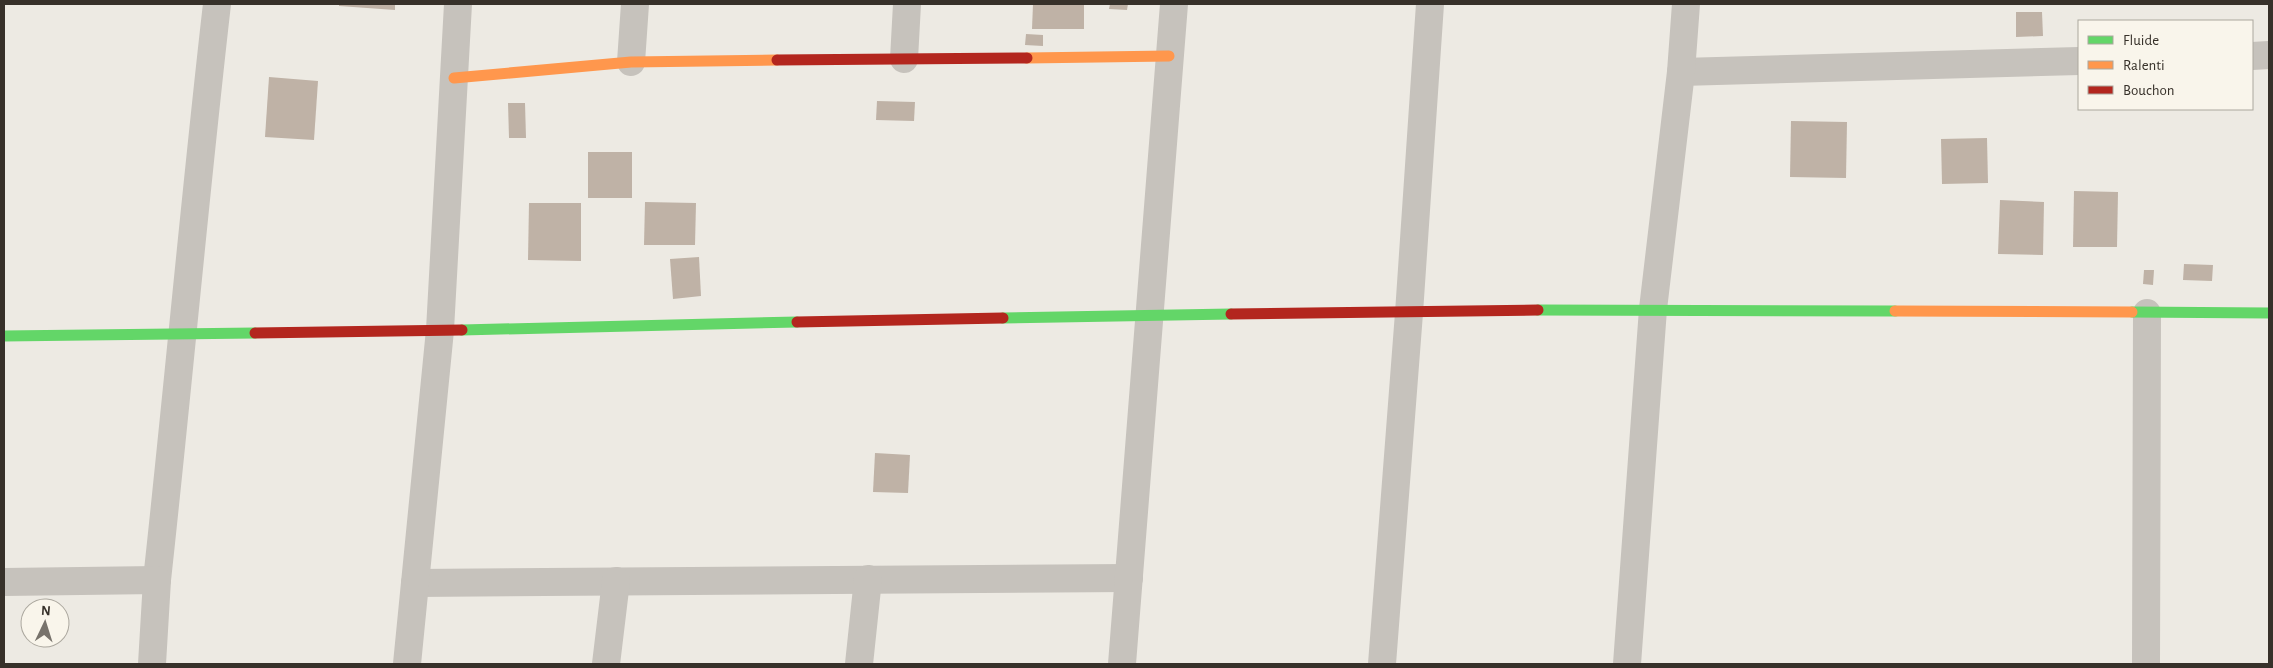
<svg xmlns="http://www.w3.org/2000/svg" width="2273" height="668" font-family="'Alegreya Sans',sans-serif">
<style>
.building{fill:#bfb2a6}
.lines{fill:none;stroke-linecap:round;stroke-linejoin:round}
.street{stroke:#c6c2bc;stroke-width:28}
.fast{stroke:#63d668;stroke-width:11}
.slow{stroke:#ff974d;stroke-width:11}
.jam{stroke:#b3261e;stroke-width:11}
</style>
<rect width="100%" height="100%" fill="#edeae3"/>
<g class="building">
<path d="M339,4H395V10L339,6Z"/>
<path d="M1033,4H1084V29H1032Z"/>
<path d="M1110,4H1128L1127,10L1109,9Z"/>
<path d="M2016,12H2042L2043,36L2016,37Z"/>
<path d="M1026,34L1043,35V46L1025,45Z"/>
<path d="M269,77L318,81L314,140L265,137Z"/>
<path d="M877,101L915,102L914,121L876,120Z"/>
<path d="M508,103H525L526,138H509Z"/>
<path d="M1791,121L1847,122L1846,178L1790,177Z"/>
<path d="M1987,138L1988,183L1942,184L1941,139Z"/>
<rect x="588" y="152" width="44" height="46"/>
<path d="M2074,191L2118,192L2117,247H2073Z"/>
<path d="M2000,200L2044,202L2043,255L1998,254Z"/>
<path d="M645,202L696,203L695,245H644Z"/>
<path d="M529,203H581V261L528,260Z"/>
<path d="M699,257L701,296L673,299L670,259Z"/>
<path d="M2184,264L2213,265L2212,281L2183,280Z"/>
<path d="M2144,270H2154L2153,285L2143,284Z"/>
<path d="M875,453L910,455L908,493L873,492Z"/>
</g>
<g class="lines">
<g class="street">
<path d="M2252,56L2269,55"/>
<path d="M904,59L907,4"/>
<path d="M631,62L635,4"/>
<path d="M1681,72L2079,61"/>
<path d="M157,580C178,388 195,195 217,4"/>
<path d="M4,582L157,580L152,664"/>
<path d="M415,583L1129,578"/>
<path d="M407,664L440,330L458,4"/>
<path d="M606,664L616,581"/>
<path d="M859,664L868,579"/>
<path d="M1122,664L1174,4"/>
<path d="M1382,664L1409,313L1430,4"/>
<path d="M1627,664L1653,309L1681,72L1686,4"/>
<path d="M2146,664L2147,313"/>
</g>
<g class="fast">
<path d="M1538,310L1895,311"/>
<path d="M2132,312L2269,313"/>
<path d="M1003,318L1231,314"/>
<path d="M462,330L797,322"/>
<path d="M4,336L255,333"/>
</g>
<g class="slow">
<path d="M1027,58L1169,56"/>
<path d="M454,78L631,62L777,60"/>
<path d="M1895,311L2132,312"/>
</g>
<g class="jam">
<path d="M777,60L1027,58"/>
<path d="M1231,314L1538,310"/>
<path d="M797,322L1003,318"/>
<path d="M255,333L462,330"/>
</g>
</g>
<rect width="2273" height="668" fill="none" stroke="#37312a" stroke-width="10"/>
<rect x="2078" y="20" width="175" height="90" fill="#f9f5eb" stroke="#aba79e"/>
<rect x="2088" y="36" width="25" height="8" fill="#63d668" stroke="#aba79e"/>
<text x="2123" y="45" font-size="15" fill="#37312a">Fluide</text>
<rect x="2088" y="61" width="25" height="8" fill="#ff974d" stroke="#aba79e"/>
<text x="2123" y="70" font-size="15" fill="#37312a">Ralenti</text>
<rect x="2088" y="86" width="25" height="8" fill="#b3261e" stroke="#aba79e"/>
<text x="2123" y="95" font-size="15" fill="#37312a">Bouchon</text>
<g transform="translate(45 623) rotate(4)"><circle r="24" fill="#f9f5eb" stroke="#aba79e"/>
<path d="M0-4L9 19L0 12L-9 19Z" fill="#77726b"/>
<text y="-8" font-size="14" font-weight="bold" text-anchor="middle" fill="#37312a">N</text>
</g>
</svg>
